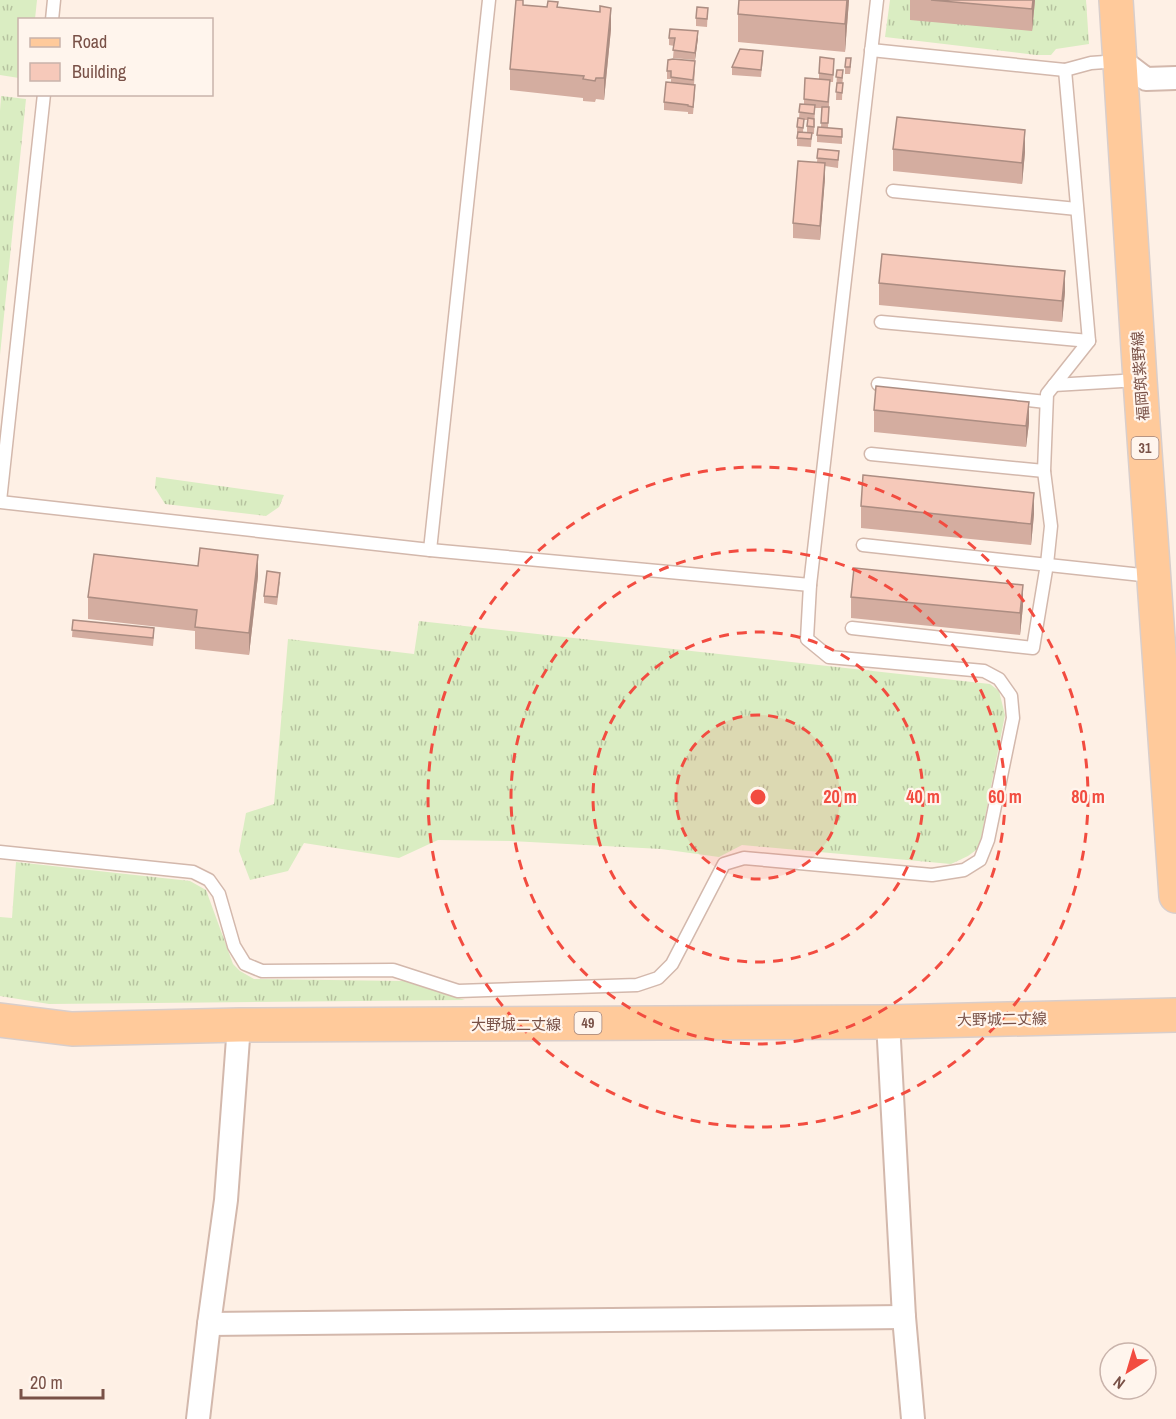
<svg xmlns="http://www.w3.org/2000/svg" width="1176" height="1419" font-family="'Archivo Narrow','Noto Sans JP',sans-serif">
<style>
.grass{fill:url(#grass-tufts)}
.lines{fill:none;stroke-linecap:round;stroke-linejoin:round}
.service-casing{stroke:#d3b8ac;stroke-width:15}
.minor-casing{stroke:#d3b8ac;stroke-width:26}
.primary-casing{stroke:#d9cecb;stroke-width:36}
.service{stroke:#fff;stroke-width:12}
.minor{stroke:#fff;stroke-width:22}
.primary{stroke:#ffca9b;stroke-width:33}
.wall{fill:#d4ada0;fill-rule:evenodd}
.shaded-wall{fill:#ac8d82}
.building{fill:#f6c9ba;stroke:#ac8d82;stroke-width:1.5}
.ring{fill:none;stroke:#f24c40;stroke-width:3;stroke-dasharray:10 8}
.labels{text-anchor:middle;dominant-baseline:central;stroke-width:4.5;stroke-linejoin:round;paint-order:stroke}
.shield{fill:#fff5ed;stroke:#a18279;stroke-width:1.5}
.shield-label{font-size:14px;font-weight:bold;fill:#795147}
.street-label{font-size:15px;fill:#795147;stroke:#fff5ed}
.centre{fill:#f24c40;stroke:#fff5ed;stroke-width:3}
.ring-label{font-size:18px;text-anchor:middle;font-weight:bold;fill:#f24c40;stroke:#fff5ed;stroke-width:4.5;stroke-linejoin:round;paint-order:stroke}
</style>
<defs>
<pattern id="grass-tufts" width="24" height="20" patternUnits="userSpaceOnUse" patternTransform="scale(1.5)"><rect width="24" height="20" fill="#daedc2"/><path d="M3 7l-1-3M5 7V3M7 7l1-3M15 17l-1-3M17 17v-4M19 17l1-3" fill="none" stroke="#b6c29f"/></pattern>
</defs>
<rect width="100%" height="100%" fill="#fef0e5"/>
<g class="grass">
<path d="M0,0H37L35,19L20,20L19,78L0,75Z"/>
<path d="M890,0H1086L1089,44L1056,49L1051,55H1036L885,37Z"/>
<path d="M1,96L26,99L0,355V111Z"/>
<path d="M156,477L284,495L279,507L266,516L165,504L155,488Z"/>
<path d="M419,621L990,684L999,691L1005,715L979,848L968,856L951,864L742,845L719,857L661,849L511,841L438,840L399,858L304,843L288,871L250,880L239,851L246,813L274,804L288,639L414,654Z"/>
<path d="M16,862L190,881L206,890L233,964L240,971L254,979L405,981L465,1000L49,1004L0,996V917L12,918Z"/>
</g>
<g class="lines">
<g class="service-casing">
<g id="service">
<path d="M52,20L54,0"/>
<path d="M871,50L1065,70"/>
<path d="M893,191L1077,209"/>
<path d="M881,322L1089,341"/>
<path d="M878,384L1046,402"/>
<path d="M1054,385L1139,380"/>
<path d="M871,454L1044,471"/>
<path d="M0,501L44,94"/>
<path d="M0,502L430,550L810,585L877,0"/>
<path d="M863,545L1151,576"/>
<path d="M430,550L489,0"/>
<path d="M852,628L1033,648L1047,564L1051,526L1044,471L1047,394L1089,341L1065,70L1091,63L1119,61"/>
<path d="M0,852L193,872L209,880L219,894L234,946L245,964L262,971L393,970L458,991L637,985L658,978L672,964L724,864L744,858L932,875L964,870L980,860L988,840L1013,718L1011,696L999,679L984,671L829,657L807,639L810,585"/>
</g>
</g>
<g class="minor-casing">
<g id="minor">
<path d="M1121,60L1146,79L1176,78"/>
<path d="M888,1022L904,1317L913,1419"/>
<path d="M209,1324L904,1317"/>
<path d="M198,1419L209,1324L226,1200L239,1025"/>
</g>
</g>
<g class="primary-casing">
<g id="primary">
<path d="M1116,0L1140,380L1176,896"/>
<path d="M0,1020L72,1029L239,1025L888,1022L1176,1015"/>
</g>
</g>
<use href="#service" class="service"/>
<use href="#minor" class="minor"/>
<use href="#primary" class="primary"/>
</g>
<g class="wall">
<path d="M849,0L845,52L738,42V14Z"/>
<path d="M910,0H1035L1032,31L910,20Z"/>
<path d="M523,5L547,7H558L611,29L604,100L596,99L595,102L583,101V98L510,90V69Z"/>
<path d="M708,8L707,27L696,26V18Z"/>
<path d="M669,38H698L695,60L673,58L674,46L669,45Z"/>
<path d="M763,58L761,77L732,75V67Z"/>
<path d="M834,66L833,82H830L828,128L842,136V144L817,142V135L821,127L822,108H815L814,134H812L811,147L797,146V127L799,118L800,104H804V99L819,79V73ZM804,120H807V133L803,132Z"/>
<path d="M851,66L850,74H845V67Z"/>
<path d="M695,69L694,85L695,92L693,114H688V112L664,110V102L671,82V79H667V71Z"/>
<path d="M837,70H843L842,100H836Z"/>
<path d="M818,149L839,151L838,168L825,166V178L820,240L793,238V223L817,162Z"/>
<path d="M893,149L1025,152L1022,184L893,171Z"/>
<path d="M879,283L1065,292L1062,322L879,305Z"/>
<path d="M874,410L1029,423L1026,447L874,432Z"/>
<path d="M861,506L1034,514L1031,545L861,528Z"/>
<path d="M258,576L249,655L195,649V631L88,619V597Z"/>
<path d="M280,581L277,605L264,603V596Z"/>
<path d="M851,597L1023,606L1020,635L851,618Z"/>
<path d="M73,620L154,636L153,646L72,637Z"/>
</g>
<g class="shaded-wall">
<path d="M847,0H849L845,52V24Z"/>
<path d="M1033,0H1035L1032,31V9Z"/>
<path d="M611,8V29L604,100V78Z"/>
<path d="M698,31V38L695,60V53Z"/>
<path d="M1025,130V152L1022,184V163Z"/>
<path d="M825,163V178L820,240V226Z"/>
<path d="M1065,271V292L1062,322V301Z"/>
<path d="M1029,402V423L1026,447V426Z"/>
<path d="M1034,493V514L1031,545V524Z"/>
<path d="M258,555V576L249,655V633Z"/>
<path d="M1023,585V606L1020,635V613Z"/>
</g>
<g class="building">
<path d="M516,0H523V5L547,7L548,1L558,2L557,7L600,12V6L611,8L604,78H596L595,81L583,79L584,76L510,69Z"/>
<path d="M739,0H847L845,24L738,14Z"/>
<path d="M931,0H1033L1032,9Z"/>
<path d="M697,7L708,8L707,19L696,18Z"/>
<path d="M670,29L698,31L695,53L673,50L675,38H669Z"/>
<path d="M740,49L763,51L761,70L732,67Z"/>
<path d="M820,57L834,59L833,75L819,73Z"/>
<path d="M846,58H851L850,67H845Z"/>
<path d="M673,59L695,61L693,80L671,77V71H667L668,60Z"/>
<path d="M837,70H843L842,78L836,77Z"/>
<path d="M805,78L830,80L828,102L804,99Z"/>
<path d="M666,82L695,85L693,107L688,106V105L664,102Z"/>
<path d="M837,83H843L842,93L836,92Z"/>
<path d="M800,104L815,105L814,114L799,112Z"/>
<path d="M822,107H829L828,123H821Z"/>
<path d="M897,117L1025,130L1022,163L893,149Z"/>
<path d="M798,118L804,119L803,128L797,127Z"/>
<path d="M808,118L814,119V127L807,126Z"/>
<path d="M818,127L842,129V137L817,135Z"/>
<path d="M798,132L812,133L811,139L797,138Z"/>
<path d="M818,149L839,151L838,160L817,158Z"/>
<path d="M798,161L825,163L820,226L793,223Z"/>
<path d="M882,254L1065,271L1062,301L879,283Z"/>
<path d="M876,386L1029,402L1026,426L874,410Z"/>
<path d="M863,475L1034,493L1031,524L861,506Z"/>
<path d="M200,548L258,555L249,633L195,627L197,610L88,597L94,554L198,566Z"/>
<path d="M854,568L1023,585L1020,613L851,597Z"/>
<path d="M267,571L280,573L277,597L264,596Z"/>
<path d="M73,620L154,628L153,638L72,630Z"/>
</g>
<circle cx="758" cy="797" r="82" fill="#f24c40" fill-opacity=".12"/>
<g class="ring">
<circle cx="758" cy="797" r="82"/>
<circle cx="758" cy="797" r="165"/>
<circle cx="758" cy="797" r="247"/>
<circle cx="758" cy="797" r="330"/>
</g>
<g class="labels">
<g class="shield">
<rect x="1131.5" y="437" width="27" height="22" rx="4.5"/>
<rect x="574.5" y="1012" width="27" height="22" rx="4.5"/>
</g>
<g class="shield-label">
<text x="1145" y="448">31</text>
<text x="588" y="1023">49</text>
</g>
<g class="street-label">
<text transform="translate(1140 376) rotate(-94)">福岡筑紫野線</text>
<text transform="translate(1002 1019) rotate(-1)">大野城二丈線</text>
<text x="516" y="1024">大野城二丈線</text>
</g>
</g>
<circle cx="758" cy="797" r="9" class="centre"/>
<g class="ring-label">
<text x="840" y="803">20 m</text>
<text x="923" y="803">40 m</text>
<text x="1005" y="803">60 m</text>
<text x="1088" y="803">80 m</text>
</g>
<rect x="18" y="18" width="195" height="78" fill="#fff5ed" stroke="#c9b3ab" stroke-width="1.5"/>
<rect x="30" y="38" width="30" height="9" fill="#ffca9b" stroke="#c9b3ab" stroke-width="1.5"/>
<text x="72" y="48" font-size="18" fill="#795147">Road</text>
<rect x="30" y="63" width="30" height="18" fill="#f6c9ba" stroke="#c9b3ab" stroke-width="1.5"/>
<text x="72" y="78" font-size="18" fill="#795147">Building</text>
<g transform="translate(1128 1371) rotate(217)"><circle r="28" fill="#fff5ed" stroke="#c9b3ab" stroke-width="1.5"/>
<path d="M0-4.5L10 22L0 15L-10 22Z" fill="#f24c40"/>
<text y="-9" font-size="16" font-weight="bold" text-anchor="middle" fill="#795147">N</text>
</g>
<path d="M21 1389v9h82v-9" fill="none" stroke="#795147" stroke-width="3"/>
<text x="30" y="1389" font-size="18" fill="#795147" stroke="#fff5ed" stroke-width="4.5" paint-order="stroke">20 m</text>
</svg>
